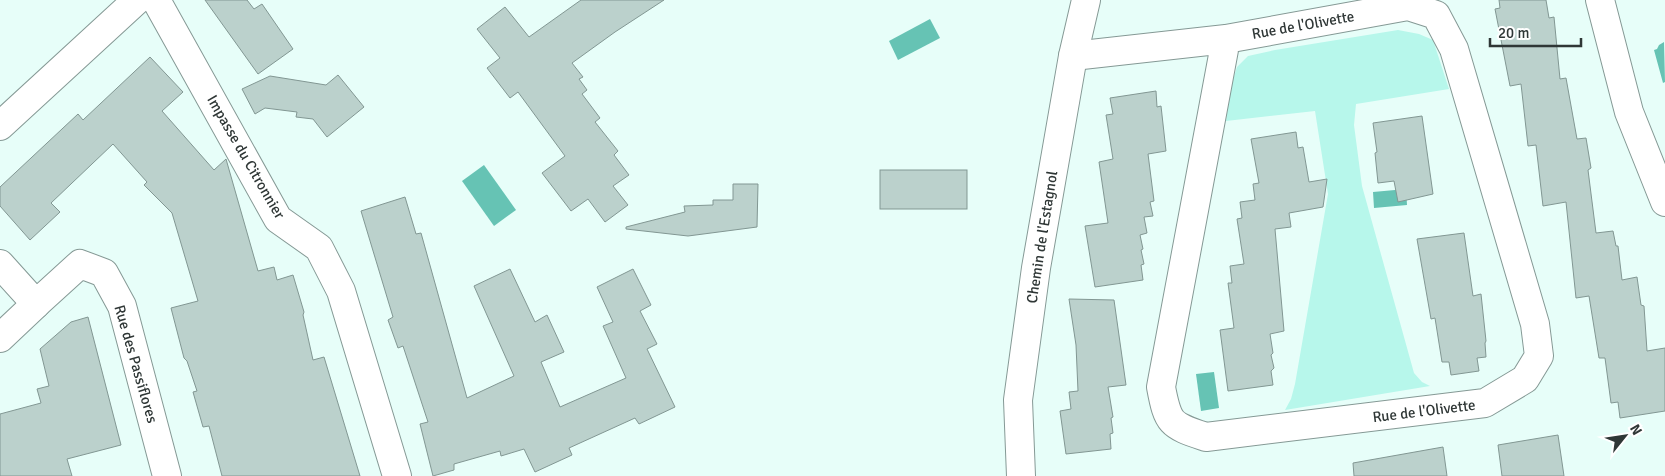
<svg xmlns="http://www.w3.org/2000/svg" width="1665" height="476" font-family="Signika,sans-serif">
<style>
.green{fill:#b7f7eb}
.water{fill:#66c3b4}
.building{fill:#bbd1cc;stroke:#829793}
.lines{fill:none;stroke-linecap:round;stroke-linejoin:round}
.minor-casing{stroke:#859995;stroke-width:30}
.minor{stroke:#fff;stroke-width:28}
.labels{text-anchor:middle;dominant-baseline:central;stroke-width:4;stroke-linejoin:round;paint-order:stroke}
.street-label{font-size:15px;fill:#2f3736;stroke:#fff}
</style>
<rect width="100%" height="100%" fill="#e7fef9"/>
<path class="green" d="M1398,30L1419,34L1433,40L1449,89L1356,104L1354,125L1362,186L1414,373L1422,382L1430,386L1285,410L1291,399L1295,384L1328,194L1315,111L1226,121L1231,86L1237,67L1248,56L1275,50Z"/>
<g class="water">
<path d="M930,19L940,38L898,60L889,41Z"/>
<path d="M1664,42L1665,82L1663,83L1654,50L1657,49L1659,45Z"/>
<path d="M484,165L516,210L494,226L462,181Z"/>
<path d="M1406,189L1407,205L1374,208L1373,192Z"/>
<path d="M1214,372L1219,408L1201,411L1196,374Z"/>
</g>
<g class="building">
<path d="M205,0H247L254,9L262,4L293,49L258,74Z"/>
<path d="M581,0H664L615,32L572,63L583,77L579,79L587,90L582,94L600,118L595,122L618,151L614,155L629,175L613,186L628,205L605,222L588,199L571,211L542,173L565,156L518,92L510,98L487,68L500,58L477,29L505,7L529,37Z"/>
<path d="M1499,0H1546L1549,18L1554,17L1560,79L1566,78L1577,139L1586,138L1591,168L1588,170L1596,233L1613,231L1616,246H1618L1622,280L1637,277L1641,305L1644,306L1647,351L1665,348V411L1620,418L1618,402L1611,403L1605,358H1599L1589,296L1576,298L1566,202L1543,206L1536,145L1528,146L1521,84L1510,86L1495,9L1500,8Z"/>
<path d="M150,57L183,92L162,111L214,170L226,159L258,271L274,267L277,280L293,275L304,312L303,315L313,360L324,357L360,476H222L209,426L203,427L193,392L197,391L187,361L184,358L171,308L198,301L172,213L144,185L147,182L113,144L51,203L60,212L30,240L0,206V187L78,114L83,120Z"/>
<path d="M338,75L364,107L327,137L313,119L296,117L297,112L265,108L255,114L242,89L270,76L326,85Z"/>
<path d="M1156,91L1157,107L1161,106L1166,151L1148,154L1154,201L1150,202L1153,216L1144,217L1147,233L1140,235L1143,249L1141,250L1144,264L1141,265L1143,280L1095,287L1085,226L1108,223L1099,162L1113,159L1106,115L1113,114L1110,98Z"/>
<path d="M1422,116L1433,194L1398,202L1394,181L1378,183L1375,153L1377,152L1373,123Z"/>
<path d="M1296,132L1298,148L1303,147L1309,182L1327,179L1323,207L1289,213L1291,227L1275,229L1284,331L1270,334L1273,353L1271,355L1274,368L1271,371L1273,385L1228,391L1220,330L1234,328L1228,283H1232L1230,266L1244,264L1237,219L1242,218L1240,202L1255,200L1253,184L1259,183L1251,139Z"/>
<rect x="880" y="170" width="87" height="39"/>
<path d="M733,184H758L757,227L688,236L626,229V227L685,212L684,206L713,205V200H733Z"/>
<path d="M405,197L416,234L421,233L467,398L514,376L474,286L510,269L535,322L547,315L564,352L541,362L560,407L626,378L603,326L613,322L597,287L633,269L651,305L640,311L657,344L647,349L675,407L639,424L635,418L569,448L572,455L535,472L524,449L501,456L500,451L454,464V470L433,476L420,424L428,422L403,346L398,348L388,320L393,317L361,211Z"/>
<path d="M1464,233L1473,296L1481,294L1486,341L1485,343L1486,357L1477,358L1479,371L1451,375L1449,362H1442L1435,318L1431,319L1417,239Z"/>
<path d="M1069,299L1114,300L1126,385L1108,387L1113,417L1111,418L1113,433L1110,434L1111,449L1066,454L1060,411L1071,409L1069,392L1078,391L1076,345Z"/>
<path d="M88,317L121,445L67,459L72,476H0V414L41,403L37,389L49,386L40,349L71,322Z"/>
<path d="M1558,435L1564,476H1502L1498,445Z"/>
<path d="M1443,447L1447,476H1354L1353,463Z"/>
</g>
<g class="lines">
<g class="minor-casing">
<g id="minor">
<path d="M156,0L278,219L319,248L341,291L397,476"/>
<path d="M1600,0L1629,112L1665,202"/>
<path d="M1073,56L1226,39L1408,6L1436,15L1454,49L1535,324L1539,356L1525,379L1485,403L1206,437C1171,425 1168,425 1161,387L1226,39"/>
<path d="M0,126L137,0"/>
<path d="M0,264L36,304L80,264L104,273L122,306L167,476"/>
<path d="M0,338L36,304"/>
<path d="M1021,476L1018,400L1036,268L1073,56L1086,0"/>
</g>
</g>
<use href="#minor" class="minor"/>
</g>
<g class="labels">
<g class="street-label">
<text transform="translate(1303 25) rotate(-10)">Rue de l'Olivette</text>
<text transform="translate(246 157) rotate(60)">Impasse du Citronnier</text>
<text transform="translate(1042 237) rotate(-81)">Chemin de l'Estagnol</text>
<text transform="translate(136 364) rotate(74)">Rue des Passiflores</text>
<text transform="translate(1424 411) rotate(-7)">Rue de l'Olivette</text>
</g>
</g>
<g transform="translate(1625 436) rotate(60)" stroke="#ffffff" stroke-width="4" paint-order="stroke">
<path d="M0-4L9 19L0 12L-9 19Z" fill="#2f3736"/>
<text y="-8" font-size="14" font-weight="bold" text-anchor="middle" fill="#2f3736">N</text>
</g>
<path d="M1490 38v8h91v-8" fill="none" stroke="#2f3736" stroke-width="2.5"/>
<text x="1498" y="38" font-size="15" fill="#2f3736" stroke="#ffffff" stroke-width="4" paint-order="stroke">20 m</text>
</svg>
